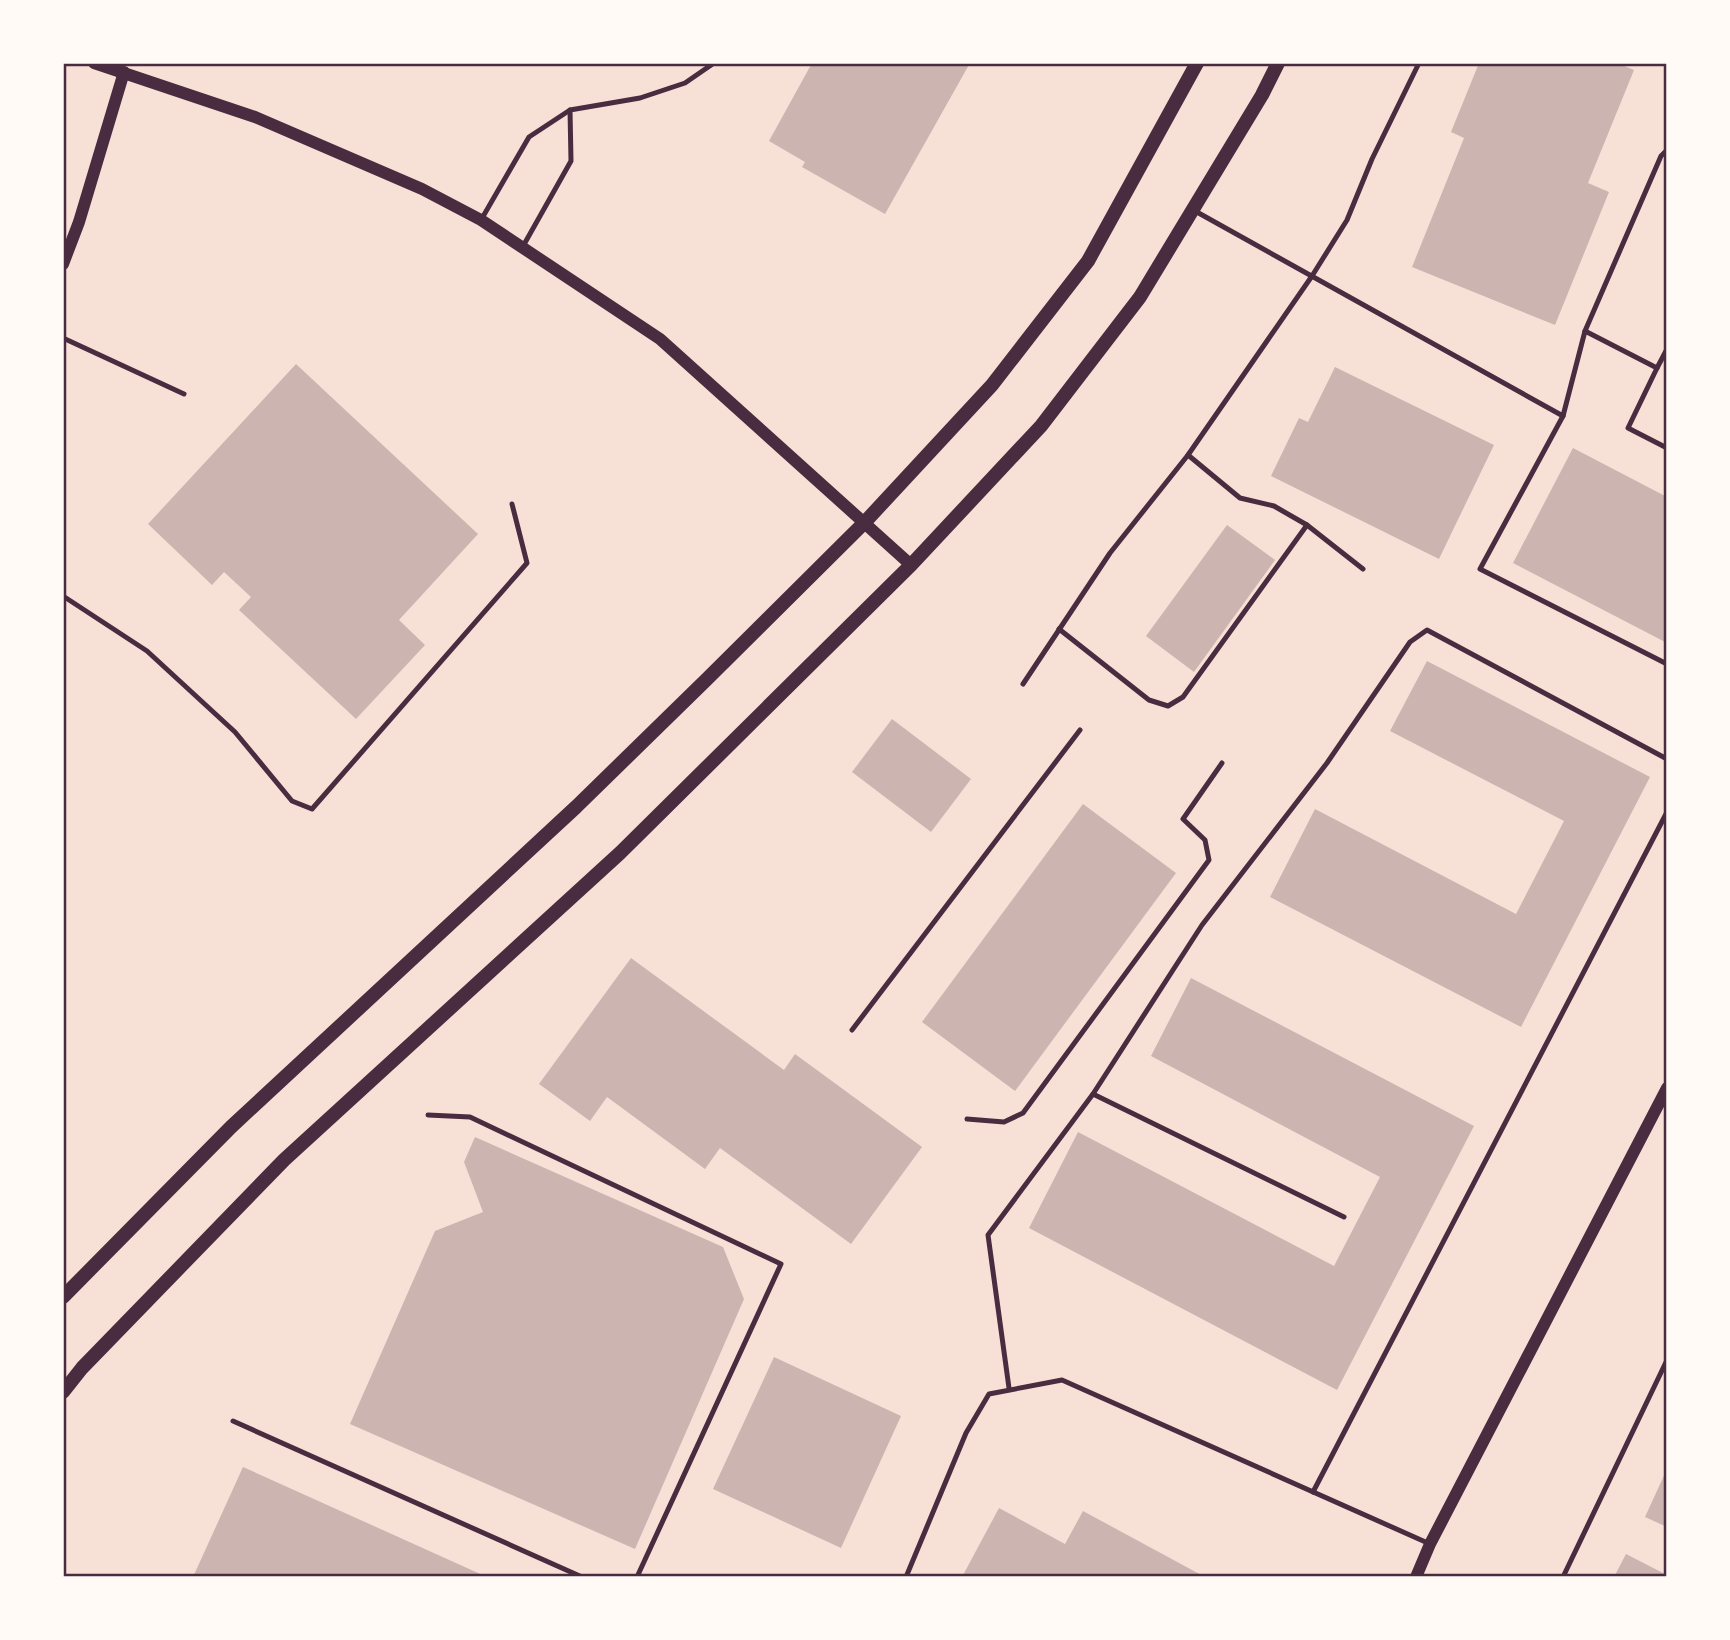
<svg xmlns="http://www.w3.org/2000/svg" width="1730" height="1640" font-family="'Space Grotesk',sans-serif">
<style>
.building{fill:#ccb4b1}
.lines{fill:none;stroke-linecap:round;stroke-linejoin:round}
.service{stroke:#4a2c40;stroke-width:5}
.tertiary{stroke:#4a2c40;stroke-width:12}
.secondary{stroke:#4a2c40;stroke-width:14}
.neatline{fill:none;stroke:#4a2c40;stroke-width:2.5}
</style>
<rect width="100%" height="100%" fill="#f7e1d7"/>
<g class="building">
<path d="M812,63H970L885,214L802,167L805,162L769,141Z"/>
<path d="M1479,63H1617L1634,70L1588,183L1609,192L1555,325L1412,267L1464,138L1451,132Z"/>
<path d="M296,364L478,534L399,620L425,645L356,719L239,610L251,597L224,572L212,585L148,524Z"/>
<path d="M1335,367L1494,445L1439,559L1271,476L1299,418L1308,422Z"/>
<path d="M1573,448L1667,497V643L1513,563Z"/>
<path d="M1227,525L1275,560L1194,672L1146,636Z"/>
<path d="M1427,661L1650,777L1521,1027L1270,897L1315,809L1516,914L1564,821L1390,731Z"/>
<path d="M892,719L971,779L931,832L852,772Z"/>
<path d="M1083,804L1176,873L1015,1091L922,1022Z"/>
<path d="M631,958L784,1070L795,1054L922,1147L851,1244L720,1148L705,1169L607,1097L590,1121L539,1084Z"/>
<path d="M1191,978L1474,1126L1337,1390L1029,1228L1078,1132L1334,1266L1380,1177L1151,1056Z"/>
<path d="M475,1137L723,1247L744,1299L635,1549L350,1424L435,1231L483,1212L464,1162Z"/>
<path d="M774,1357L901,1416L841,1548L713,1489Z"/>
<path d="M243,1467L487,1577H193Z"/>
<path d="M1667,1469V1527L1645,1517Z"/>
<path d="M999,1508L1065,1544L1083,1511L1205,1577H962Z"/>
<path d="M1626,1554L1667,1575V1577H1614Z"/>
</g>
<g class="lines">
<g class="service">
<path d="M1195,211L1563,416L1585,331L1657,368L1628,428L1667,448"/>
<path d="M481,220L529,137L570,110L640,98L685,83L714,63"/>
<path d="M522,248L571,161L570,110"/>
<path d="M1585,331L1661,156L1667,150"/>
<path d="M63,338L184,394"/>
<path d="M1657,368L1667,349"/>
<path d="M1563,416L1480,569L1667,664"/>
<path d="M1188,455L1240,498L1274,506L1307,525L1363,569"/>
<path d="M63,596L147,651L235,732L292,801L312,809L527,563L512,504"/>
<path d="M1059,629L1149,700L1168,706L1183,697L1307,525"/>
<path d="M1023,684L1110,553L1188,455L1312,276L1347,220L1372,159L1419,63"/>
<path d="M852,1030L1080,730"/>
<path d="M1093,1094L1344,1217"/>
<path d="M428,1115L470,1117L781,1264L637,1577"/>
<path d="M967,1119L1004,1122L1023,1113L1209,860L1205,840L1183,819L1222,763"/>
<path d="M1009,1388L988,1235L1093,1094L1202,925L1327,763L1410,642L1427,630L1667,759"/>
<path d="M233,1421L582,1577"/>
<path d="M1313,1492L1667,812"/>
<path d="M906,1577L966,1433L989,1394L1062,1380L1430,1544"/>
<path d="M1563,1577L1667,1360"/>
</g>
<g class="tertiary">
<path d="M94,63L255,117L422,189L481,220L660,339L911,565"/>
<path d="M63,264L79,222L124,72"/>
<path d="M1416,1577L1430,1544L1667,1088"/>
</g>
<g class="secondary">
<path d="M63,1297L231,1127L576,807L707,679L865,522L992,385L1088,261L1197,63"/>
<path d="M63,1392L82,1368L284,1160L620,853L911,565L1041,426L1140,297L1262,95L1278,63"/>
</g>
</g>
<rect width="1730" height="1640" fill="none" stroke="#fffaf5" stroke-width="130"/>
<rect x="65" y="65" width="1600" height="1510" class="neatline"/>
</svg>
